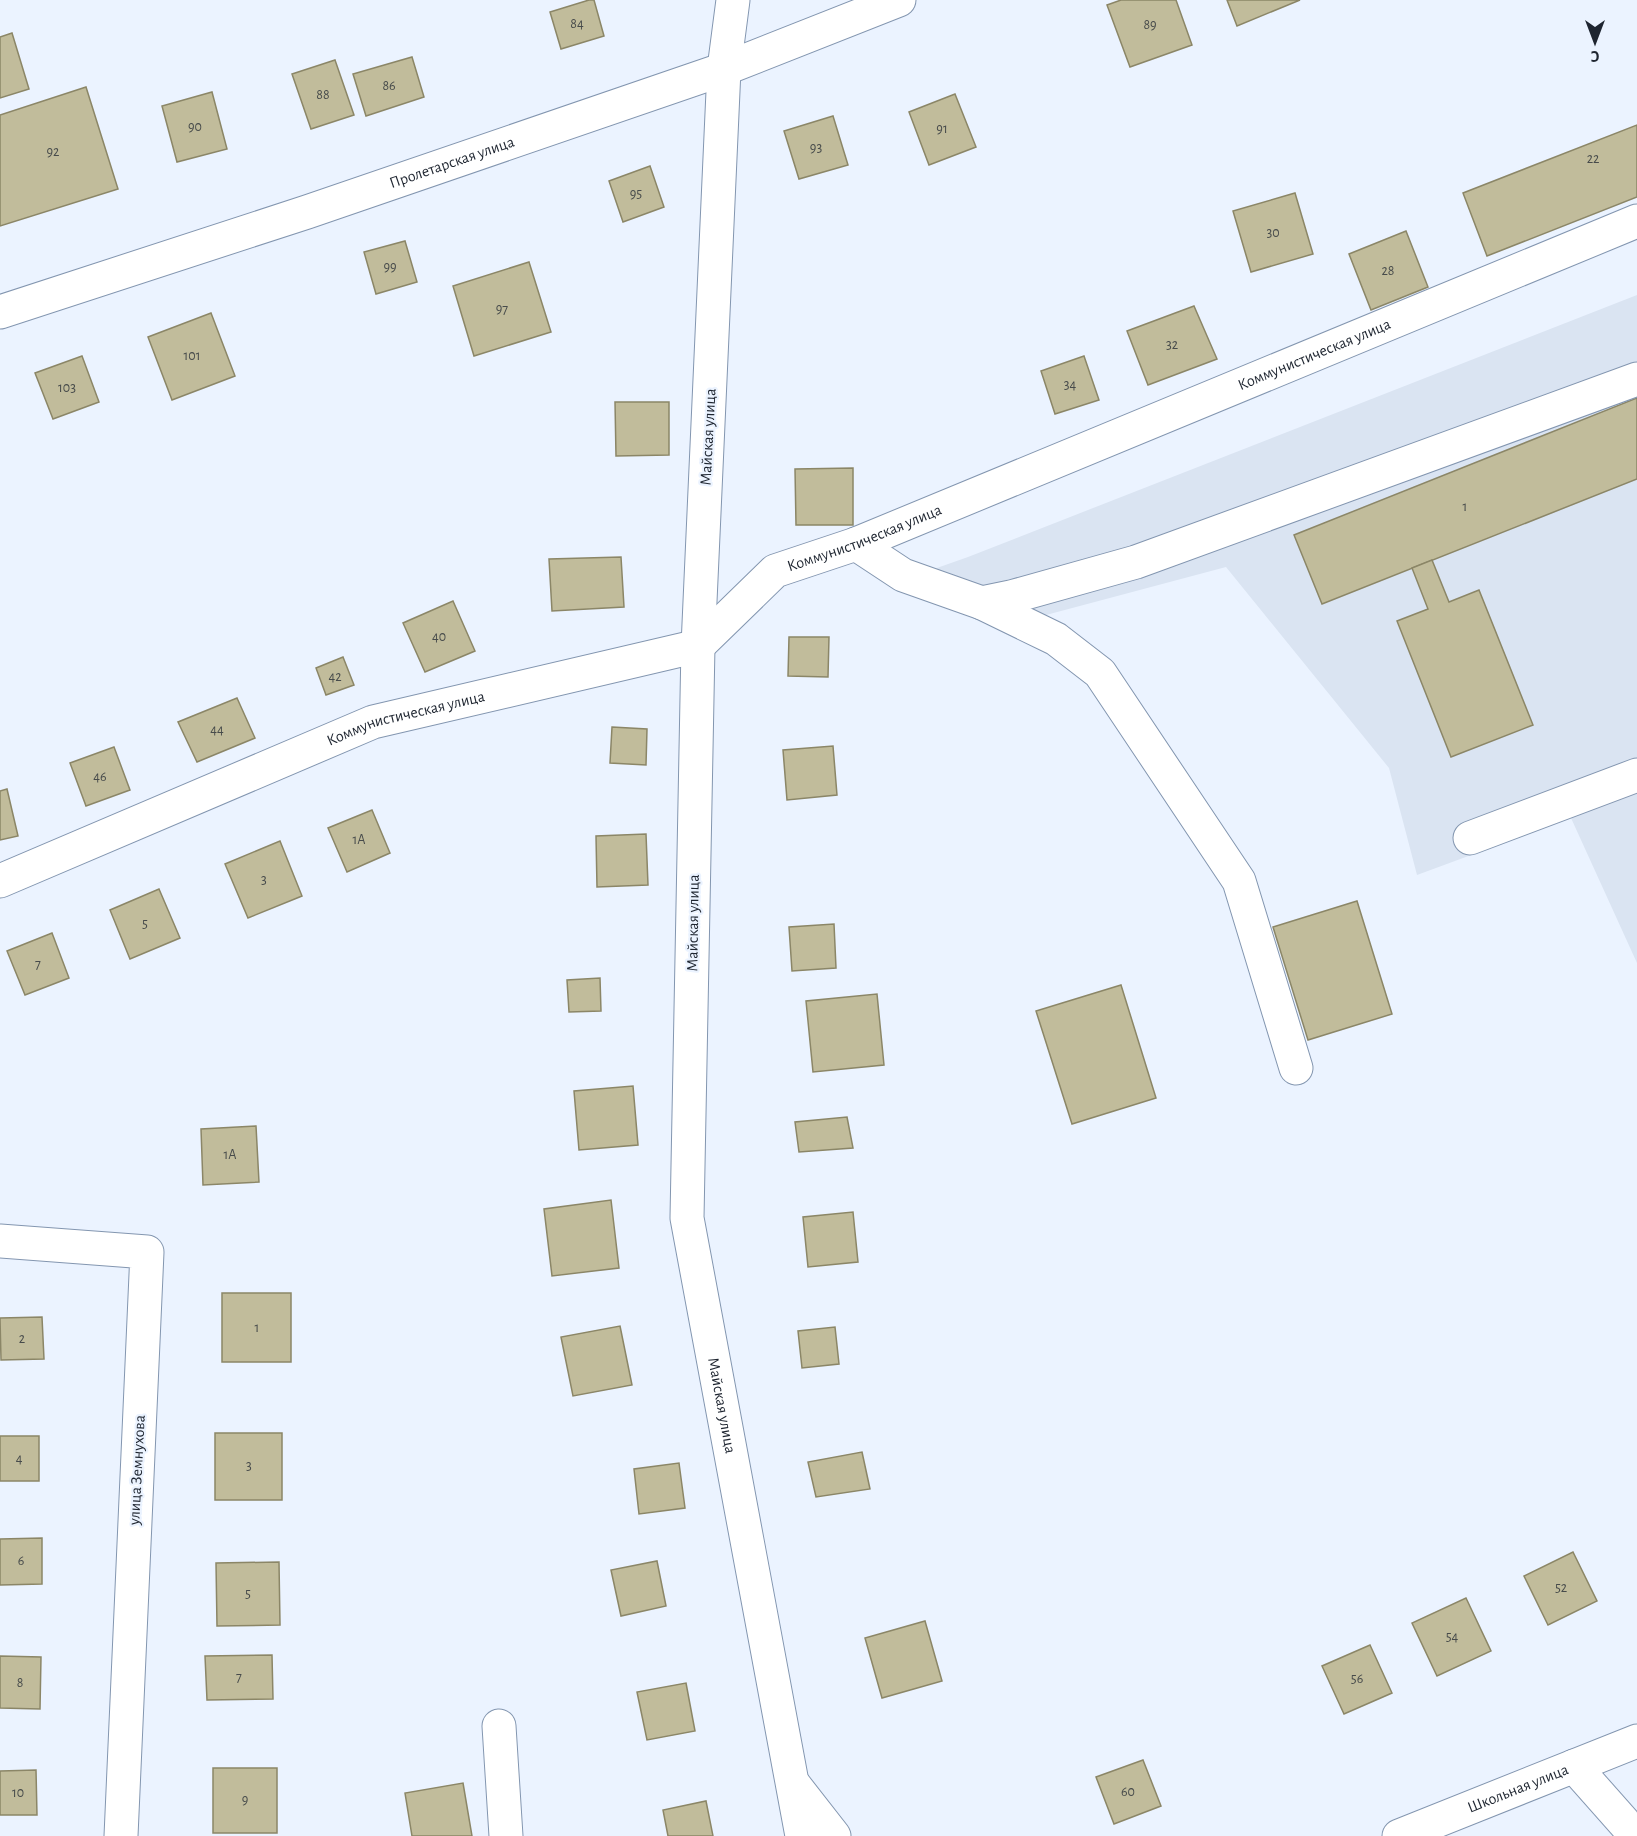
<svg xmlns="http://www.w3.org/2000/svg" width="1637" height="1836" font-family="'Alegreya Sans',sans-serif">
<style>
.built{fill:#dae4f2}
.building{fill:#c1bc9b;stroke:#8b8667;stroke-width:1.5}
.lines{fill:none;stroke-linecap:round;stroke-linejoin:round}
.minor-casing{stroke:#8396b0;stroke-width:35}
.minor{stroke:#fff;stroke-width:33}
.labels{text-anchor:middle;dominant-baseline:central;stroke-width:4.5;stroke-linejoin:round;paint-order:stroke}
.number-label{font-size:14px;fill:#474b4b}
.street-label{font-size:16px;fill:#1e2530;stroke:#ebf3ff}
</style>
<rect width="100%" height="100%" fill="#ebf3ff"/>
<path class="built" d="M1637,295V963L1571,818L1417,875L1389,768L1226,567L1031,619L1011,597L934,569L968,557Z"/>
<g class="building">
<path d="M589,0H594L604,36L561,49L550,12Z"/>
<path d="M1121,0H1176L1192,45L1130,67L1107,5Z"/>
<path d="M1227,0H1300L1237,26Z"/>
<path d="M12,33L29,89L0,98V37Z"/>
<path d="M412,57L424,97L366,116L353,74Z"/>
<path d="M335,60L354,115L311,129L292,74Z"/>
<path d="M86,87L118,189L0,226V115Z"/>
<path d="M212,92L227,149L177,162L162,106Z"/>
<path d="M955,94L976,147L929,165L909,112Z"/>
<path d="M833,116L848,165L799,179L784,131Z"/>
<path d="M1637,125V197L1487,256L1463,193Z"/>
<path d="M650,166L664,207L623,222L609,181Z"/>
<path d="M1295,193L1313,254L1251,272L1233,211Z"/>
<path d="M1406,231L1428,287L1371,310L1349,254Z"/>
<path d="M405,241L417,282L376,294L364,252Z"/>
<path d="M529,262L551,332L474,356L453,286Z"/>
<path d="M1194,306L1217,359L1148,385L1127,331Z"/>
<path d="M211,313L235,376L172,400L148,337Z"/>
<path d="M82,356L99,402L53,419L35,373Z"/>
<path d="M1084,356L1099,400L1055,414L1041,371Z"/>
<path d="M1637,398V479L1322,604L1294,535Z"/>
<path d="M615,402H669V455L616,456Z"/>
<path d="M853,468V525H796L795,469Z"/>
<path d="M621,557L624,607L552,611L549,559Z"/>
<path d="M1432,560L1449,602L1479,590L1533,725L1451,757L1397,621L1428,609L1412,568Z"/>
<path d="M453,601L475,651L425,672L403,623Z"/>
<path d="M789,637H829L828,677L788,676Z"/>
<path d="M343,657L354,685L326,695L316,668Z"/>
<path d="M237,698L255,738L197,762L178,722Z"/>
<path d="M612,727L647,729L646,765L610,763Z"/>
<path d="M833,746L837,795L787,800L783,750Z"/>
<path d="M114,747L130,790L86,806L70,763Z"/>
<path d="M7,789L18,836L0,840V791Z"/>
<path d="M372,810L390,853L347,872L328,828Z"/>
<path d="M646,834L648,885L597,887L596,836Z"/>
<path d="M280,841L302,896L248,918L225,864Z"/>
<path d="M159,889L180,938L130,959L110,910Z"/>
<path d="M1357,901L1392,1014L1308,1040L1273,927Z"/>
<path d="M834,924L836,968L792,971L789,927Z"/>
<path d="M52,933L69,978L25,995L7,951Z"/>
<path d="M600,978L601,1011L569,1012L567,980Z"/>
<path d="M1121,985L1156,1098L1072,1124L1036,1011Z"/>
<path d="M877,994L884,1065L813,1072L806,1001Z"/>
<path d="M633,1086L638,1145L579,1150L574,1091Z"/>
<path d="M847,1117L853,1148L799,1152L795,1122Z"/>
<path d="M256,1126L259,1182L203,1185L201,1129Z"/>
<path d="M611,1200L619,1268L552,1276L544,1209Z"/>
<path d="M853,1212L858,1262L808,1267L803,1217Z"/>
<rect x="222" y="1293" width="69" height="69"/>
<path d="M42,1317L44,1359L1,1360L0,1318Z"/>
<path d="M620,1326L632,1385L573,1396L561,1337Z"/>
<path d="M835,1327L839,1364L802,1368L798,1331Z"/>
<rect x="215" y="1433" width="67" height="67"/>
<rect x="0" y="1436" width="39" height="45"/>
<path d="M862,1452L870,1489L816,1497L808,1462Z"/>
<path d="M679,1463L685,1508L639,1514L634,1469Z"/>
<path d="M42,1538V1584L0,1585V1539Z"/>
<path d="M1573,1552L1597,1601L1548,1625L1524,1576Z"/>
<path d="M657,1561L666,1606L621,1616L611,1570Z"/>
<path d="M279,1562L280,1625L217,1626L216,1563Z"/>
<path d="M1466,1598L1491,1651L1437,1676L1412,1623Z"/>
<path d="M925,1621L942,1681L882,1698L865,1638Z"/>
<path d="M1370,1645L1392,1693L1344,1714L1322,1666Z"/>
<path d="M272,1655L273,1699L207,1700L205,1656Z"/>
<path d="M0,1656L41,1657L40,1709L0,1708Z"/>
<path d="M686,1683L695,1731L647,1740L637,1692Z"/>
<path d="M1143,1760L1161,1806L1114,1824L1096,1777Z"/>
<rect x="213" y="1768" width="64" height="65"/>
<path d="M36,1770L37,1815H0V1771Z"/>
<path d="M463,1783L472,1836H412L405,1793Z"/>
<path d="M706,1801L713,1836H668L663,1810Z"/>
</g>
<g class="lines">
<g class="minor-casing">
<g id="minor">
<path id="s1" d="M733,0L724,69L698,646L687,1218L802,1836"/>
<path id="s2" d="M0,312L307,212L724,69L899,0"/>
<path d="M856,544L903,575L982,603L1011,597L1136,562L1637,379"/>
<path d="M982,603L1056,639L1100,673L1239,881L1296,1068"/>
<path d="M1470,838L1637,775"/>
<path id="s3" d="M0,881L373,722L698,646L775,571L856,544L1637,221"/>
<path d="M0,1241L147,1252L121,1836"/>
<path d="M499,1726L506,1836"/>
<path d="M1574,1766L1636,1836"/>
<path d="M795,1786L834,1836"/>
<path id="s4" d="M1399,1836L1637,1741"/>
</g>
</g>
<use href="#minor" class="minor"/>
</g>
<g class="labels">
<g class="number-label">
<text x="577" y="24">84</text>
<text x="1150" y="25">89</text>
<text x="389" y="86">86</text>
<text x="323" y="95">88</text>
<text x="195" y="127">90</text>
<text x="942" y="129">91</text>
<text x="816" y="148">93</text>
<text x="53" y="152">92</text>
<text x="1593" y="159">22</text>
<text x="636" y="194">95</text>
<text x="1273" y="233">30</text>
<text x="390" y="267">99</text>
<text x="1388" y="271">28</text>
<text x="502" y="309">97</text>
<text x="1172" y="345">32</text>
<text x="192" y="356">101</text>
<text x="1070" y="385">34</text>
<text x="67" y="388">103</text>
<text x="1465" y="507">1</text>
<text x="439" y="637">40</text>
<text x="335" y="677">42</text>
<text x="217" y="730">44</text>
<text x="100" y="777">46</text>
<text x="359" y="840">1А</text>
<text x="264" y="880">3</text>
<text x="145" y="924">5</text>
<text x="38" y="964">7</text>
<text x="230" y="1155">1А</text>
<text x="257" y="1328">1</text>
<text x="22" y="1339">2</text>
<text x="19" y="1459">4</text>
<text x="249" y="1466">3</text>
<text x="21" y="1561">6</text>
<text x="1561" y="1588">52</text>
<text x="248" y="1594">5</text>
<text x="1452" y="1637">54</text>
<text x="239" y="1677">7</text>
<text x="1357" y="1679">56</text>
<text x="20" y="1683">8</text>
<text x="1128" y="1792">60</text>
<text x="18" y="1793">10</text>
<text x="245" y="1800">9</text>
</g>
<g class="street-label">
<text stroke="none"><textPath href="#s2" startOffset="476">Пролетарская улица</textPath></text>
<text stroke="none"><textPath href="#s3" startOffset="1428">Коммунистическая улица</textPath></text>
<text transform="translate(708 437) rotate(-87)">Майская улица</text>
<text stroke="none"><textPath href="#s3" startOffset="942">Коммунистическая улица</textPath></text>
<text stroke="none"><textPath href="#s3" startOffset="438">Коммунистическая улица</textPath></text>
<text transform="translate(693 923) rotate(-89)">Майская улица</text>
<text stroke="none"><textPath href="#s1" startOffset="1410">Майская улица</textPath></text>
<text transform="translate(137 1470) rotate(-87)">улица Земнухова</text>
<text stroke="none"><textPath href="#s4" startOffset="128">Школьная улица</textPath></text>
</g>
</g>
<g transform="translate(1595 42) rotate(180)" stroke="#ebf3ff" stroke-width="4.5" paint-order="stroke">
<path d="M0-4.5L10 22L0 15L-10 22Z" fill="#1e2530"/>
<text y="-9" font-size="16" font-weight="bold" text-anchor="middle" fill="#1e2530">С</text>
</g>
</svg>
